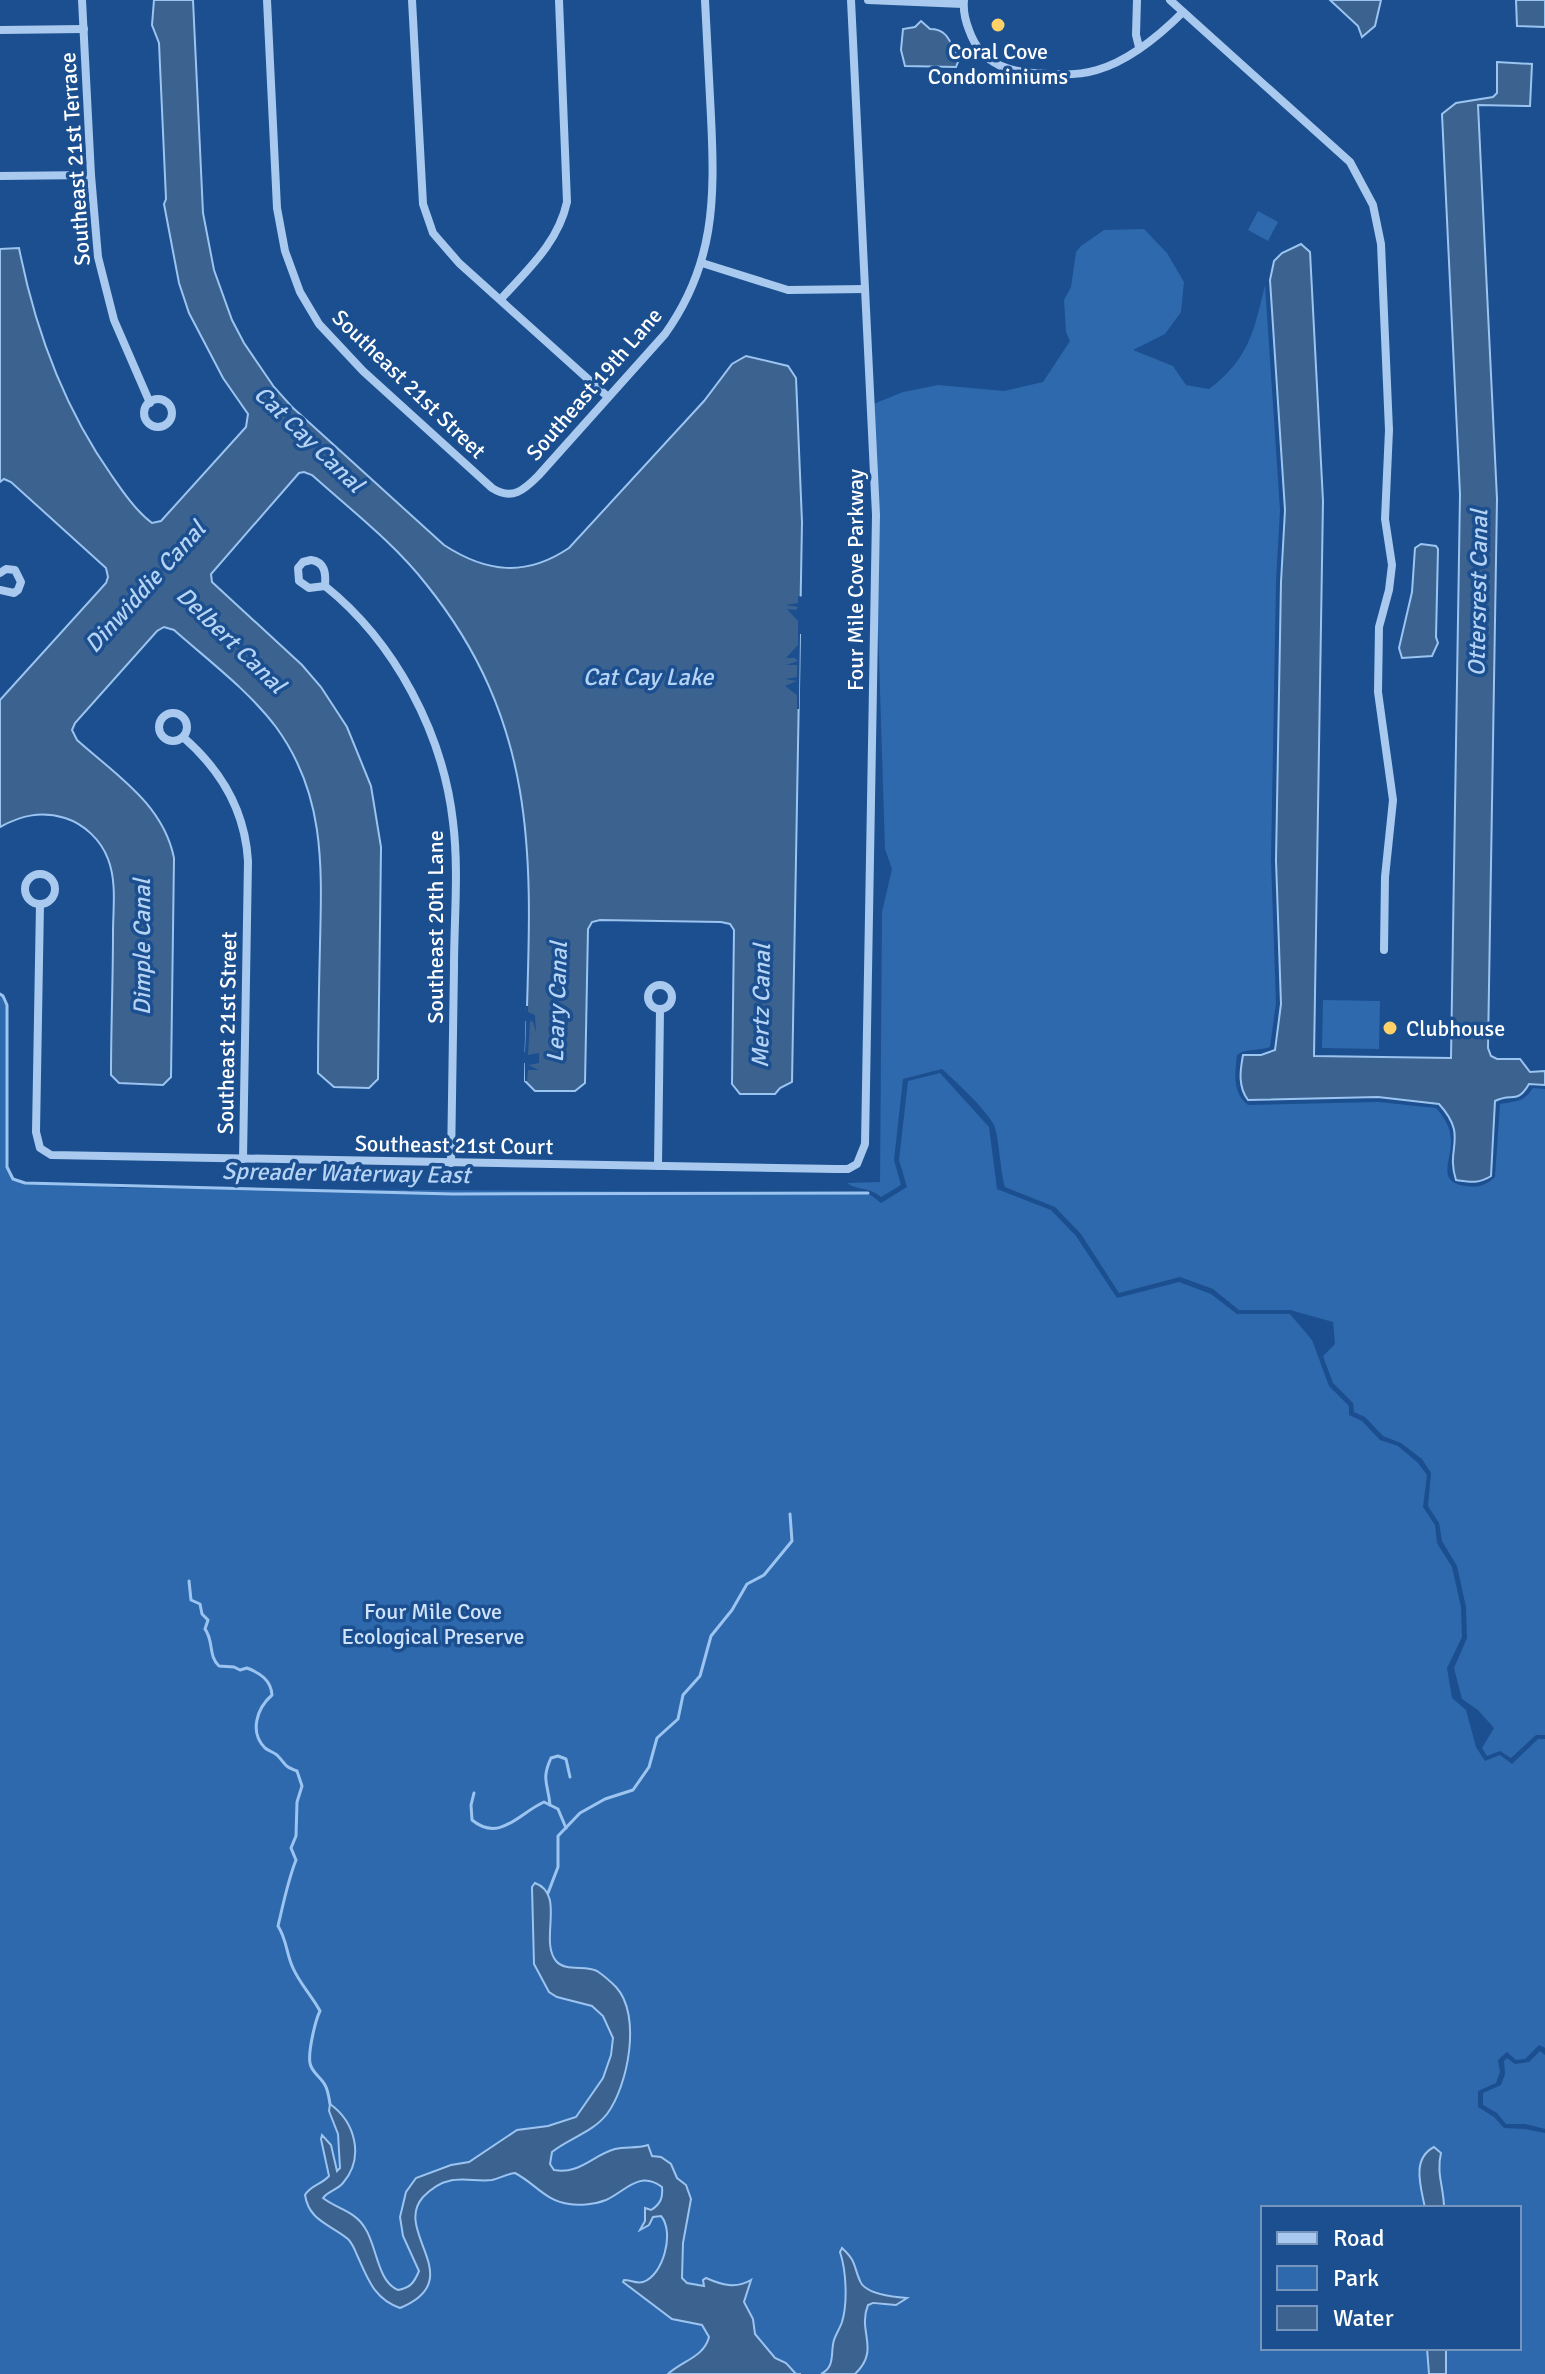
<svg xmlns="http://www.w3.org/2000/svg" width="1545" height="2374" font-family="Signika,sans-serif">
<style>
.green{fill:#2e69ad;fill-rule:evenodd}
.water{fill:#3c6290;stroke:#9cc4f0;stroke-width:2}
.pier{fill:#1b4f8f}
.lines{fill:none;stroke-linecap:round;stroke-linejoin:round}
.stream{stroke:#9cc4f0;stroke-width:3}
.minor{stroke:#a9c9ee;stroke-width:8}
.poi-dot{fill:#ffd166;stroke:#1b4f8f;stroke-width:3}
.labels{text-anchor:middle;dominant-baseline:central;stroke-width:7;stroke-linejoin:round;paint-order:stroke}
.poi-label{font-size:22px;fill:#fff;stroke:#1b4f8f}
.street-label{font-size:22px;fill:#fff;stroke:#1b4f8f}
.park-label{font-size:22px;fill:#cfe3fa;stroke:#1b4f8f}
.water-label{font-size:24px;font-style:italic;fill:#b5d3f5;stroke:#1b4f8f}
</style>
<rect width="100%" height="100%" fill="#1b4f8f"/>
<g class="green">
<path d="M1258,211L1278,222L1268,241L1248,230Z"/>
<path d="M1144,229L1167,253L1184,282L1181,312L1165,334L1133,350L1173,366L1186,385L1209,389C1249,359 1254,331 1265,285L1280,510L1276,582L1271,860L1276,1003L1270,1047C1260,1051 1245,1048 1237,1055C1235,1073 1232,1093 1248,1105L1378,1102L1436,1108C1445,1118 1451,1128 1451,1142C1451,1162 1436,1183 1467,1186C1479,1188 1486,1185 1495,1177L1500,1104C1516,1101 1523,1103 1533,1088L1545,1089V1735H1536L1511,1758L1500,1751L1487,1756L1482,1748L1494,1728L1478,1710L1462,1699L1454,1668L1467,1638L1466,1607L1457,1566L1442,1541L1439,1523L1428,1506L1431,1473L1422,1459L1401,1443L1383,1436L1365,1417L1354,1412L1353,1403L1333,1383L1323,1356L1335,1344L1333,1322L1290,1310H1239L1213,1289L1180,1277L1119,1293L1081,1234L1055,1207L1005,1187C1000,1170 999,1137 994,1125C985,1108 956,1082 942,1069L903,1079L894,1160L901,1185L881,1197C867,1186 858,1191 847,1183L880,1182L882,912L892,869L885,849L871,405L903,392L938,385L1004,391L1043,382L1070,341L1066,332L1064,300L1071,287L1076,252L1081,246L1104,230Z"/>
<path d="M0,994L3,996L7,1005V1167L13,1179C47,1189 86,1183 121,1188L868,1193L881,1203L907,1187L899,1160L908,1081L940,1073L989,1127L997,1189L1051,1210L1076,1236L1117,1298L1179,1282L1211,1294L1237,1314H1290L1312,1340L1329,1386L1349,1406V1415L1362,1421L1380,1440L1398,1446L1418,1463L1427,1475L1423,1507L1435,1525L1437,1543L1452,1567L1461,1607L1462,1637L1447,1668L1452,1698L1466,1710L1476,1747L1485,1761L1500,1755L1512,1764L1538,1739H1545V2048L1539,2045L1525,2059L1516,2060L1507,2052L1498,2060L1500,2072L1496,2083L1478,2091V2107L1494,2117L1504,2128L1525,2129L1545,2133V2374H1446V2348H1519V2208H1444C1444,2188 1436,2173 1441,2153L1418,2172L1425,2208H1263V2348H1427L1429,2374H0ZM861,2283L865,2288L899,2298L896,2305H868C858,2329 877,2344 859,2369Z"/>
<path d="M1323,1000L1380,1001L1379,1049L1322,1048Z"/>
<path d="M1540,2051L1545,2055V2129L1525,2124H1506L1497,2113L1483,2105V2093L1501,2085L1505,2074L1504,2061L1507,2058L1515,2064L1529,2062Z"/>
</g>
<g class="water">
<path d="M154,0H193L203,213L214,270L232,320L244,343L274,387L292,407L444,545C487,573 526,577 569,548L704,401L732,364L746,356L788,366L796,378L802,522L792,1082L780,1088L775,1094H740L732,1084L734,930L730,924L721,922L600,920L592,922L588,929L585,1083L575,1091H535L525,1081C528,893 553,742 426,584C394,543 351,510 312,475L304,472L299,473L211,574L212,582L302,665L321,687L347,727L371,786L381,847L378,1079L369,1088L334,1087L318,1073C318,1030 319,987 320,944C322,865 325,794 276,727C248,690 209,661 174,630L164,627L157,631L75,723L72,730L77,740C116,775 163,804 174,858L171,1077L163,1085L119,1083L111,1075C111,1027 113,980 113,933C113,909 117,882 108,859C101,840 84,824 65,818C41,811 22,815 0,827V700L106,583L108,577L106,568L11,482L4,479L0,482V249L19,248C35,329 64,408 112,476C123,492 136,511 152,523L161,521L246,427L248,414L223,378L189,313L179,283L164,204L166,199L159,43L152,25Z"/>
<path d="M1330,0H1381L1375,26L1362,37L1358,26Z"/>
<path d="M1516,0H1545V27L1517,26Z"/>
<path d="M921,21L930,29C949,29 950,44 959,59L956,67L905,66L901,50L903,29L915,27Z"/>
<path d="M1497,62L1532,64L1530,106L1478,105L1497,499L1488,1048L1491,1056L1497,1059H1520L1530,1072L1545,1071V1085L1529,1084C1517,1105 1512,1092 1495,1101L1491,1176C1479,1184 1470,1182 1456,1180C1445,1147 1469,1137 1439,1104L1378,1097L1248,1100C1238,1087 1240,1071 1243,1055H1261L1275,1050L1281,1004L1276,860L1281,582L1285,510L1270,280L1274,261L1282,253L1301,244L1310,252L1323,501L1314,1056L1451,1058L1460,494L1442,114L1456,103L1493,97L1497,93Z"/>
<path d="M1421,544L1436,546L1438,549L1436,637L1438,643L1432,656L1402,658L1399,648L1412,592L1415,548Z"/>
<path d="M535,1883C566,1894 539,1940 556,1961C565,1972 586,1965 597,1971C603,1975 611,1982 616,1987C642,2015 628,2086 607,2114C592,2133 569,2138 552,2152L550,2164L554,2170C579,2175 593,2155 615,2149C626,2146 636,2149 648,2145L652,2156L661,2157L671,2164L677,2178L686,2185L691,2199L683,2243L682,2278L687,2283L704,2286L703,2280L706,2278C722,2285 736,2289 751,2280L744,2302L753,2319L755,2334L775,2358L786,2363L796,2374H801H668C682,2361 704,2357 709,2337L702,2325L672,2319L623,2282L624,2280C631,2280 636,2284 643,2282C663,2276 675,2232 661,2216L653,2217L649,2225L640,2230L645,2221V2208L651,2210C661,2204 663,2197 662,2187C639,2170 626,2191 606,2200C596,2204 580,2206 569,2204C544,2200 536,2184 515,2173C507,2174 500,2178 492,2180C478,2182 462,2177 449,2181C438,2183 430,2190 423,2197C392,2232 470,2279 400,2308C374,2299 368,2279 357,2255C355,2250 352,2243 348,2239C330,2224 309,2221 305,2195C311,2185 321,2185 329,2176L321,2139L322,2135L331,2145L337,2171L340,2168L338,2134L329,2111L330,2104C355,2122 365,2157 343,2183C337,2190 328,2191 323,2198C337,2209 355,2211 365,2228C377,2246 377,2281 398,2290C410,2288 414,2283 419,2271L403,2236L400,2217L406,2192L416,2178L451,2165L469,2162L517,2130L548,2126L576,2117L603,2078L611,2055L613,2038L603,2016L592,2006L557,1997L549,1992L534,1964L532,1887Z"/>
<path d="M1434,2147L1441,2153C1436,2173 1444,2188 1444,2208H1425C1421,2187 1411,2159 1434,2147Z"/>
<path d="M842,2248C857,2262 853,2265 860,2281C865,2294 894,2297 907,2298L896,2305L873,2303L868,2305C857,2332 881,2349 855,2374H821C836,2366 830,2353 834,2340C836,2334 840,2328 842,2322C848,2302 846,2270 840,2252Z"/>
<path d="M1427,2348H1446V2374H1429Z"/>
</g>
<g class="pier">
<path d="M798,596L804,597V613L802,634H800L799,709H797V695L785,686L797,681L785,679L797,677V665H786L798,661L795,658H786L798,645V621L787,609L796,610L798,607L786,605L798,603Z"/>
<path d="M526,1006H528V1012L535,1015L536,1032L533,1022L530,1021L528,1055L539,1053V1063L528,1065L539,1070H528L527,1081H525V1063L521,1062L522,1053L525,1052L526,1021L522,1020V1011L526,1010Z"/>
</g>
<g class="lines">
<g class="stream">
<path d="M0,994L3,996L7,1005V1167L13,1179L25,1183L453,1194L868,1193"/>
<path d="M189,1581L191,1600L200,1604L202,1614L208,1620L205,1629C214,1641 208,1656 219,1666L234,1667L240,1670L247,1668C260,1673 271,1680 272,1695C257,1708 249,1732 265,1748C269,1751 273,1752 277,1755C286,1764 283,1766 297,1771L302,1786L297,1802L296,1836L291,1848L296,1860C288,1880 283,1905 278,1926C287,1940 286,1953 293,1968C300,1984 312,1996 320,2011C315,2021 308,2052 310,2063C311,2072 321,2077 325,2085C328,2090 329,2098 330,2104"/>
<path d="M474,1793L471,1805L472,1820C500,1843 519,1813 544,1802L558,1809L566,1828"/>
<path d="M550,1805C548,1783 541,1780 551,1758L558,1756L566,1759L570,1777"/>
<path d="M548,1893L558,1867V1836L580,1813L605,1799L633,1790L649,1767L657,1738L678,1719L683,1695L700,1676L711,1636L732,1610L747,1584L764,1575L792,1541L790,1514"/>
</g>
<g class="minor">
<path d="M82,0L91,175L98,257L114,320L150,403"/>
<path d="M267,0L277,208L285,251L300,292L319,324L363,371L492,488C512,501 524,490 538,476L665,334C715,264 715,199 711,117C709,78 707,39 705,0"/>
<path d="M412,0L423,204L433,233L459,263L608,397"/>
<path d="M868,0L963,4"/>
<path d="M964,0C963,10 965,20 969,30C982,67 1012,73 1048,74C1064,75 1081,75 1097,70C1128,61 1160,35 1183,12"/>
<path d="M1137,0L1136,35L1139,47"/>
<path d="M1170,0L1350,162L1373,205L1381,244L1389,430L1385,519L1392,565L1389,590L1379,627L1378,692L1393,800L1385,877L1384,950"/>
<path d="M0,30L84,29"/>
<path d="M0,176L91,175"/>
<path d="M702,263L788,290L865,289"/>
<path d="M501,299C528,269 558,243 567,202L559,0"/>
<circle cx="158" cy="413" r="14"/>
<path d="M311,560C325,562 326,573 325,586L309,588L299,581L298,568L303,562Z"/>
<path d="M0,573L6,569L15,570L21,582L18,590L14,593L0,590"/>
<path d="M325,586C395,642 443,733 453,822C459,870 454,919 454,968C453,1033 452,1098 451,1163"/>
<circle cx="173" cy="727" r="14"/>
<path d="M183,737C221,770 245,810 248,861L243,1159"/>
<circle cx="40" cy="889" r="15"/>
<path d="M40,904L36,1132L40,1148L51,1155L836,1169H848L857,1164L865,1144L876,515L851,0"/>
<circle cx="660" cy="997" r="12"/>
<path d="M658,1166L660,1009"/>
</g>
</g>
<g class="poi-dot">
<circle cx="998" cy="25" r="8"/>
<circle cx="1390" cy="1028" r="8"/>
</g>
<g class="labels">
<g class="poi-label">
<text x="998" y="51">Coral Cove<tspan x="998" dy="25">Condominiums</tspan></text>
<text x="1406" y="1028" text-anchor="start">Clubhouse</text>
</g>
<g class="street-label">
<text transform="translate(75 159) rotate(-94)">Southeast 21st Terrace</text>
<text transform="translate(409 384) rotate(44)">Southeast 21st Street</text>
<text transform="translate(594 384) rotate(-49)">Southeast 19th Lane</text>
<text transform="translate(855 580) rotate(-90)">Four Mile Cove Parkway</text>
<text transform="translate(435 927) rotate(-90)">Southeast 20th Lane</text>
<text transform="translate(227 1033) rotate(-89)">Southeast 21st Street</text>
<text transform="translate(454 1145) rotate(1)">Southeast 21st Court</text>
</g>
<g class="park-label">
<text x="433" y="1611">Four Mile Cove<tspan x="433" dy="25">Ecological Preserve</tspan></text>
</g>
<g class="water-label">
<text transform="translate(309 439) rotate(44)">Cat Cay Canal</text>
<text transform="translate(145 587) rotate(-48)">Dinwiddie Canal</text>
<text transform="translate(1478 593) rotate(-89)">Ottersrest Canal</text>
<text transform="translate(231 640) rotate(44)">Delbert Canal</text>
<text x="648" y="677">Cat Cay Lake</text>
<text transform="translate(142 947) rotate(-90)">Dimple Canal</text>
<text transform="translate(557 1002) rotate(-88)">Leary Canal</text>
<text transform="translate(761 1006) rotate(-89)">Mertz Canal</text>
<text transform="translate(346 1173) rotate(1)">Spreader Waterway East</text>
</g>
</g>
<rect x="1261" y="2206" width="260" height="144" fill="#1b4f8f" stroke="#7695bc" stroke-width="2"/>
<rect x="1277" y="2232" width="40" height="12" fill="#a9c9ee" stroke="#7695bc" stroke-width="2"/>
<text x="1333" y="2246" font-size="24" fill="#ffffff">Road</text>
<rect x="1277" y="2266" width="40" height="24" fill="#2e69ad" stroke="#7695bc" stroke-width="2"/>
<text x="1333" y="2286" font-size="24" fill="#ffffff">Park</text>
<rect x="1277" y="2306" width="40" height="24" fill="#3c6290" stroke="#7695bc" stroke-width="2"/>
<text x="1333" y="2326" font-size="24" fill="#ffffff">Water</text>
</svg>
